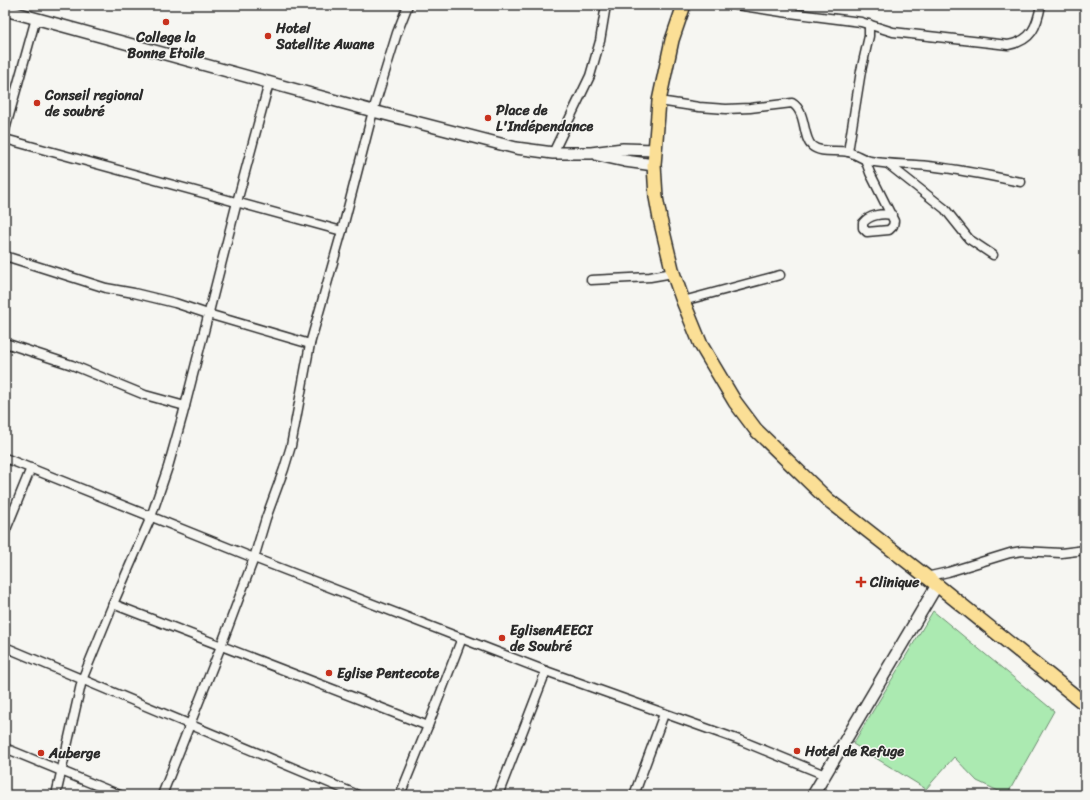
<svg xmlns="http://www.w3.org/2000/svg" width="1090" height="800" font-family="Sriracha,sans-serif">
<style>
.green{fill:#abeab1;stroke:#6b8a6e}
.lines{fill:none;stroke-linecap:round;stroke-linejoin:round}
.street-casing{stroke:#2b2b2b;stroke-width:11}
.secondary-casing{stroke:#2b2b2b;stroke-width:14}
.primary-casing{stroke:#2b2b2b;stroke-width:16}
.street{stroke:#f6f6f2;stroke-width:8}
.secondary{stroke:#f6f6f2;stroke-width:11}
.primary{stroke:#fbdf96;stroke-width:13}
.poi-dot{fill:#c8321e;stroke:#f6f6f2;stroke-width:1.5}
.labels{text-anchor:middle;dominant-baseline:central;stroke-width:3;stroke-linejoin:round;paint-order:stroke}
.poi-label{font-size:14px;font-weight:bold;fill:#2b2b2b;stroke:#f6f6f2;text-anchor:start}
</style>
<rect width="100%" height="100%" fill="#f6f6f2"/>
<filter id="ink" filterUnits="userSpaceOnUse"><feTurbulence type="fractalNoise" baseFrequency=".025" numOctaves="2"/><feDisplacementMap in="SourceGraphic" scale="8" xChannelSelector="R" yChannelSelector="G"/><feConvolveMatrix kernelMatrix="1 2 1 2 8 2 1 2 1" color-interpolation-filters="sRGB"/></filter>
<g filter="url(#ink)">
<path class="green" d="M933,611L1054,711L1007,795L977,781L954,757L926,789L853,744Z"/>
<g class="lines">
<g class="street-casing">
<g id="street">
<path d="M736,5L782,12L861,22L893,32L1008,45C1032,41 1037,26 1041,5"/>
<path d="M659,101L699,107L726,109L750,108L792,103C807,112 802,137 812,146C821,154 837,149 848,152C856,154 862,159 870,161C889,165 908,164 928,166C959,169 990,176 1021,182"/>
<path d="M5,130L36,18"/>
<path d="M5,139L342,231"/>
<path d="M848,152L861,71L869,36V24"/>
<path d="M553,153L590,76L600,41L606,5"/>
<path d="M865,159L870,173L894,221L893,226L889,230L867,232L863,228V223C869,215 882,213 892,215"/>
<path d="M888,164L945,209L969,239L993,255"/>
<path d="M5,256L106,288L134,293L175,303L208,314L310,344"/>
<path d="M591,280L650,277L673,273"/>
<path d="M683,301L780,275"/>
<path d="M5,343L72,365L145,395L185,406"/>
<path d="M5,458L254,558L546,671L742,741L825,775"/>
<path d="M5,532L31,468"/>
<path d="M926,577L948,572L1010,553L1022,551L1061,553L1085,550"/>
<path d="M113,604L428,726"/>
<path d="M5,647L358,795"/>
<path d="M5,748L120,795"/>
<path d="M56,795L82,680L113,604L151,517L168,467L183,414L237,202L269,83"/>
<path d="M162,795L221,646L254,558L266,518L284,469L291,446L310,344L342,231L373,111L397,33L408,5"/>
<path d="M400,795L428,726L462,638"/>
<path d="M498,795L546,671"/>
<path d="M634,795L664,714"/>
</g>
</g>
<g class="secondary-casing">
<g id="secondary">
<path d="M5,10L373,111L516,148L553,153H591L623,149L655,150"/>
<path d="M598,155L625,161L654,165"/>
<path d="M813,795L937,585"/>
</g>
</g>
<g class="primary-casing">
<path id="primary" d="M684,5L672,40L659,101L654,165L656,197L660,219L673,273L683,301L701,345L735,402L756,430L827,499L937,585L1085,704"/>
</g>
<use href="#street" class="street"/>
<use href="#secondary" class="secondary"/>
<use href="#primary" class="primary"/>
</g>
</g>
<g class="poi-dot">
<circle cx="166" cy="22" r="4"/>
<circle cx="268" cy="36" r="4"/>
<circle cx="37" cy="103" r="4"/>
<circle cx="488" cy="118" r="4"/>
<path d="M859 576h4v4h4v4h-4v4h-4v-4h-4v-4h4z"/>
<circle cx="502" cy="638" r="4"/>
<circle cx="329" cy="673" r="4"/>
<circle cx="797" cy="751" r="4"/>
<circle cx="41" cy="753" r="4"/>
</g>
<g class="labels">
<g class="poi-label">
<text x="276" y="28">Hotel<tspan x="276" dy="16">Satellite Awane</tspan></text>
<text x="166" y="37" text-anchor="middle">College la<tspan x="166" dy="16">Bonne Etoile</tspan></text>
<text x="45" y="95">Conseil regional<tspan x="45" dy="16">de soubré</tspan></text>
<text x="496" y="110">Place de<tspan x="496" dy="16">L'Indépendance</tspan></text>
<text x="870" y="582">Clinique</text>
<text x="510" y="630">EglisenAEECI<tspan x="510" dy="16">de Soubré</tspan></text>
<text x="337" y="673">Eglise Pentecote</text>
<text x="805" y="751">Hotel de Refuge</text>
<text x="49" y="753">Auberge</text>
</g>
</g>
<rect width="1090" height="800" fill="none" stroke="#f6f6f2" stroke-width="20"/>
<rect x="10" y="10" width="1070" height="780" fill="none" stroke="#2b2b2b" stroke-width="1.5" filter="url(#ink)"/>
</svg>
